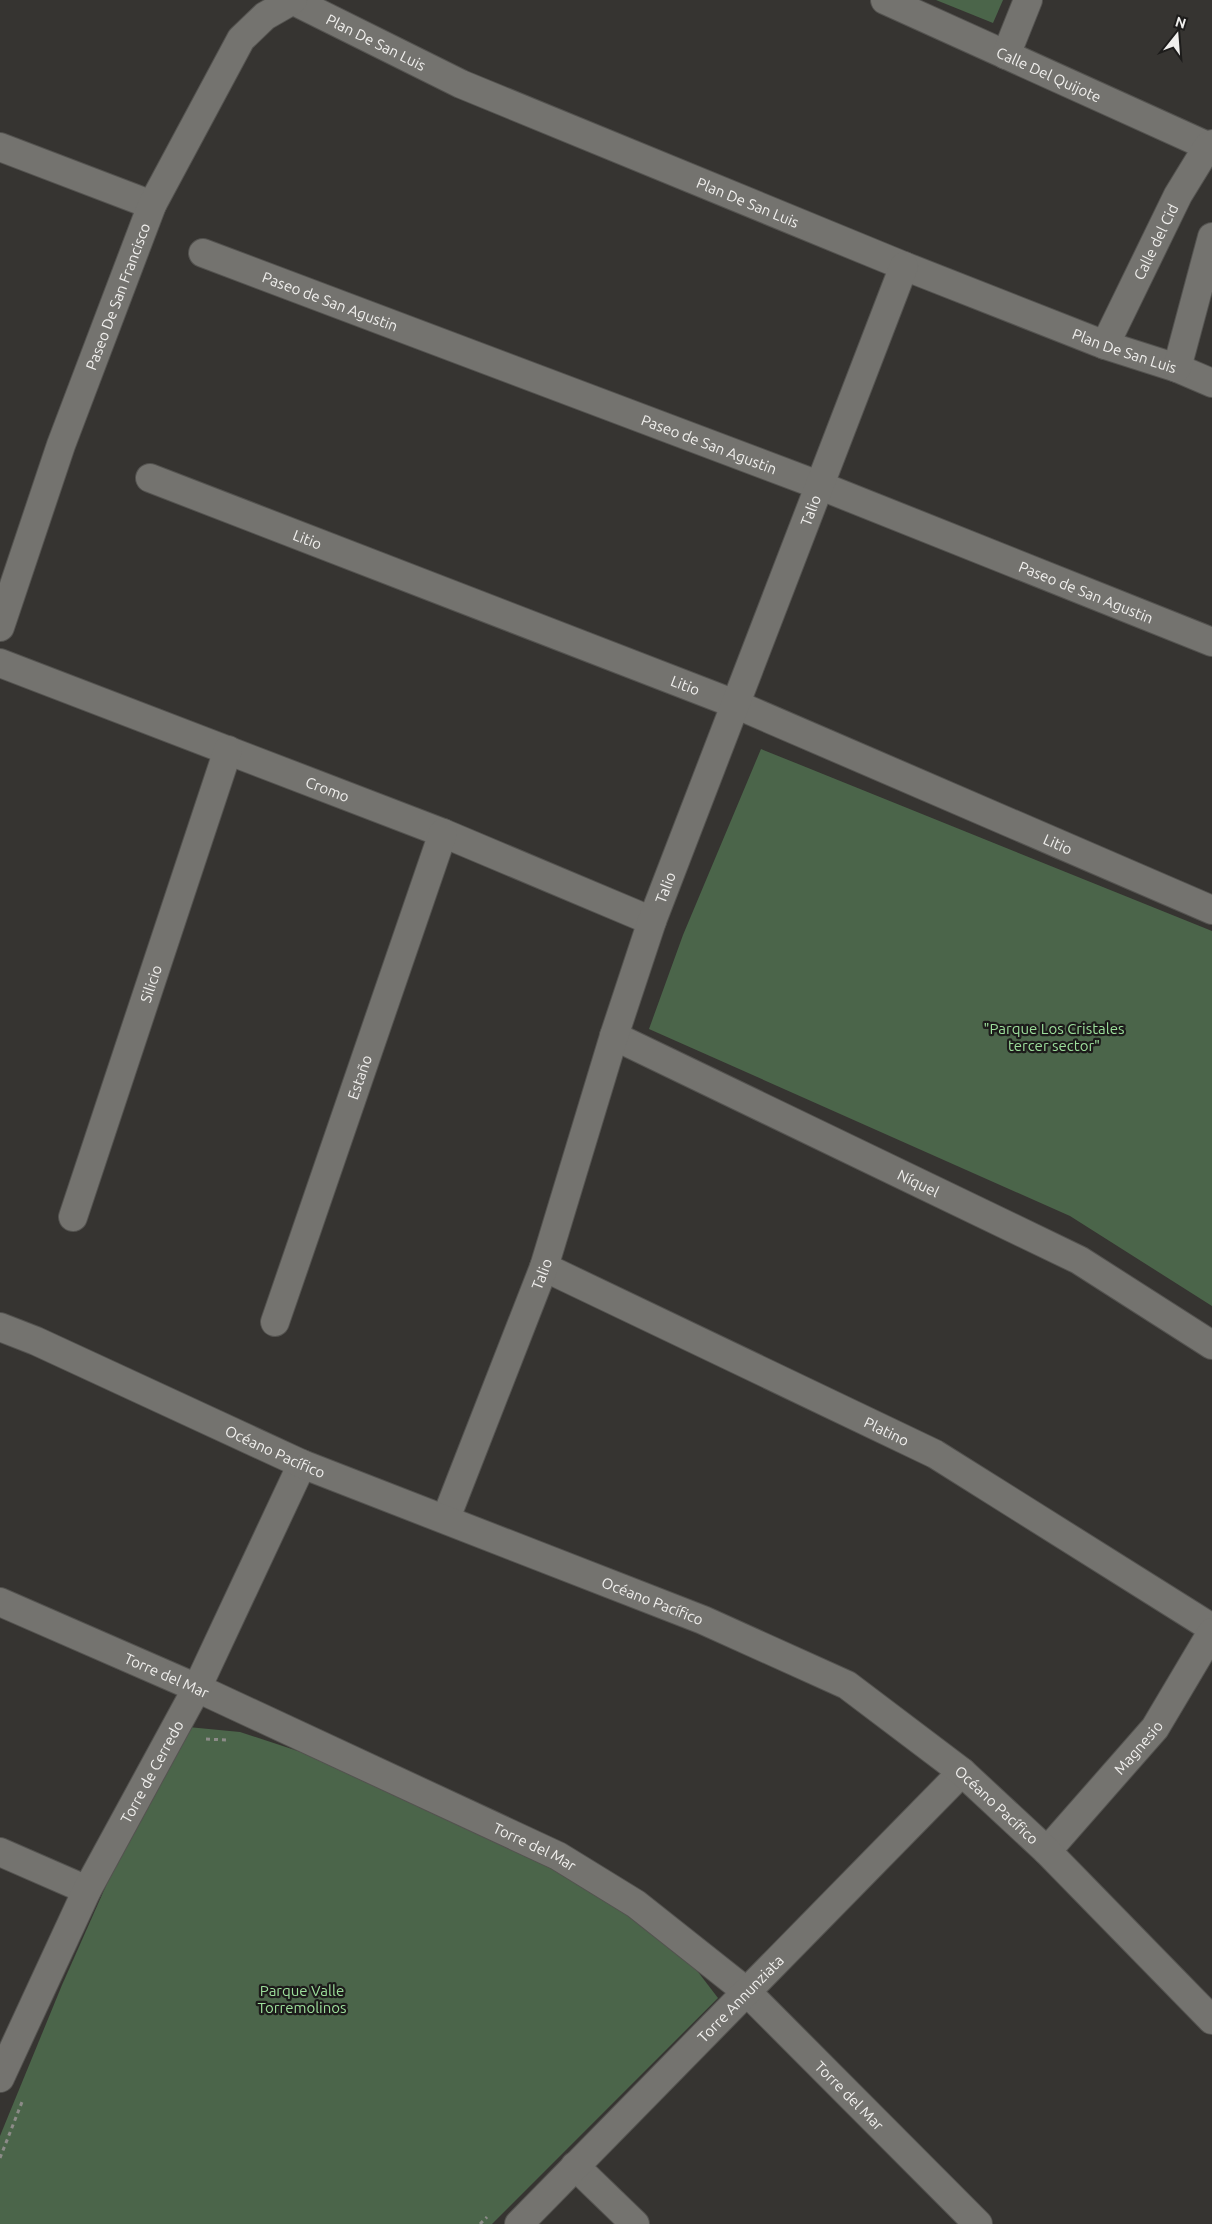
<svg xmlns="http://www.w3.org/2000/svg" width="1212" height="2224" font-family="Ubuntu,sans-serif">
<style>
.green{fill:#4b654a}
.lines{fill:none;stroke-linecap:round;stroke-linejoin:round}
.street-casing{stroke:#545350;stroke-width:30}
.secondary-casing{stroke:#545350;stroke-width:30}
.path{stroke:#8c8b88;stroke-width:3;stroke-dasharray:4 4;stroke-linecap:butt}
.street{stroke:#74736f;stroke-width:28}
.secondary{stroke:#74736f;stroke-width:28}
.labels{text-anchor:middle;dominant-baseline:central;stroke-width:4.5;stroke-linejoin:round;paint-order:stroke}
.street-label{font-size:15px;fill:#f0efed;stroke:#1d1c1b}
.park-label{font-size:15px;fill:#9ddf9c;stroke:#1d1c1b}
</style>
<rect width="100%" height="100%" fill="#363431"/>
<g class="green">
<path d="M936,0H1003L993,23Z"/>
<path d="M761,749L1212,931V1306L1070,1216L649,1029L683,935Z"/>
<path d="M188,1727L240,1732L316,1757L570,1875L622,1904L695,1968L718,1998L492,2224H0V2136L62,1985L129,1834Z"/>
</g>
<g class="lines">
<g class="street-casing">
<g id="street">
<path id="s1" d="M292,0L461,84L904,266L1105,345L1177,368L1212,383"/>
<path id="s2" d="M885,0L1212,148"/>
<path d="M1006,55L1028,0"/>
<path d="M0,147L152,205"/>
<path id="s3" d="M203,253L821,486L1212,642"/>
<path id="s4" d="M1105,345L1178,195L1208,146L1212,144"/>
<path d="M1177,368L1212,237"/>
<path id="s5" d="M150,478L735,704L1212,910"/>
<path id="s6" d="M0,627L61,445L152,205L241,39L265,16L293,0"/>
<path id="s7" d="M0,663L443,833L652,921"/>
<path id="s8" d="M614,1036L1079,1260L1212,1345"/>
<path id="s9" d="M73,1217L228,750"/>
<path id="s10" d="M544,1267L935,1454L1212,1628"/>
<path id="s11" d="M275,1322L443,833"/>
<path id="s12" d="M446,1518L544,1267L614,1036L652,921L904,266"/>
<path id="s13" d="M0,1602L197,1688L558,1856L636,1904L747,1992L978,2224"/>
<path id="s14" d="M1047,1851L1155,1728L1212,1632"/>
<path d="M0,1852L87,1890"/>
<path id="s15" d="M0,2078L87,1890L197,1688L302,1464"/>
<path d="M575,2166L635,2224"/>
<path id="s16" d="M519,2224L962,1772"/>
</g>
</g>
<g class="secondary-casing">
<g id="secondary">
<path id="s17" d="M0,1327L36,1341L302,1464L703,1620L847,1685L962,1772L1047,1851L1212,2020"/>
</g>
</g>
<g class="path">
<path d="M206,1739L227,1740"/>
<path d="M0,2158L22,2102"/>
<path d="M480,2224L487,2217"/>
</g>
<use href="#street" class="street"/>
<use href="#secondary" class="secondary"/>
</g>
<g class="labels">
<g class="street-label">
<text stroke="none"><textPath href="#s1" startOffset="94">Plan De San Luis</textPath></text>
<text stroke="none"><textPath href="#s2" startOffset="180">Calle Del Quijote</textPath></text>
<text stroke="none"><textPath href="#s1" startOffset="499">Plan De San Luis</textPath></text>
<text stroke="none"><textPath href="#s4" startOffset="115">Calle del Cid</textPath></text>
<text stroke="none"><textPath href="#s6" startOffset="351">Paseo De San Francisco</textPath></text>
<text stroke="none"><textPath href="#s3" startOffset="136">Paseo de San Agustin</textPath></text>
<text stroke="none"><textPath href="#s1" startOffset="904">Plan De San Luis</textPath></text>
<text stroke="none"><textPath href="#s3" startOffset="541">Paseo de San Agustin</textPath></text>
<text stroke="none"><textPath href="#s12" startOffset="1072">Talio</textPath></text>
<text stroke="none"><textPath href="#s5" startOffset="169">Litio</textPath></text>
<text stroke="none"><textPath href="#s3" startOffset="946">Paseo de San Agustin</textPath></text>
<text stroke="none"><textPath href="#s5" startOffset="574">Litio</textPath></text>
<text stroke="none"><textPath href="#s7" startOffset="351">Cromo</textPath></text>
<text stroke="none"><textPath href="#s5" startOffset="979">Litio</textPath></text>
<text stroke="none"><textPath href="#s12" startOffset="668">Talio</textPath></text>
<text stroke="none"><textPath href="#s9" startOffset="246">Silicio</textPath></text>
<text stroke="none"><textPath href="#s11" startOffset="259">Estaño</textPath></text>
<text stroke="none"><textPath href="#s8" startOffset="338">Níquel</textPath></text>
<text stroke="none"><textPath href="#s12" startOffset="262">Talio</textPath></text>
<text stroke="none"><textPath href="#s10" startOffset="380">Platino</textPath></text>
<text stroke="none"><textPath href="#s17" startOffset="302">Océano Pacífico</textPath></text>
<text stroke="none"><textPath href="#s17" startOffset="708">Océano Pacífico</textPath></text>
<text stroke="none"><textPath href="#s13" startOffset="182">Torre del Mar</textPath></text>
<text stroke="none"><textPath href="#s14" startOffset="138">Magnesio</textPath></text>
<text stroke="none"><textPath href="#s15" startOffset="342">Torre de Cerredo</textPath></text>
<text stroke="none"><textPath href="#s17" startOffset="1112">Océano Pacífico</textPath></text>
<text stroke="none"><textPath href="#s13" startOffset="588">Torre del Mar</textPath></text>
<text stroke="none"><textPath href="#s16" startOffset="316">Torre Annunziata</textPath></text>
<text stroke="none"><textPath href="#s13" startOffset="992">Torre del Mar</textPath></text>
</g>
<g class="park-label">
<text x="1054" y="1028">"Parque Los Cristales<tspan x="1054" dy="17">tercer sector"</tspan></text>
<text x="302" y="1990">Parque Valle<tspan x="302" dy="17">Torremolinos</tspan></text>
</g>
</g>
<g transform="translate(1177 35) rotate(17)" stroke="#1d1c1b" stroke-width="4" paint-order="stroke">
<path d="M0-4L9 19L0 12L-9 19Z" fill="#f0efed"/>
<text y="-8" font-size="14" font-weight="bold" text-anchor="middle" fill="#f0efed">N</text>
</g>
</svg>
